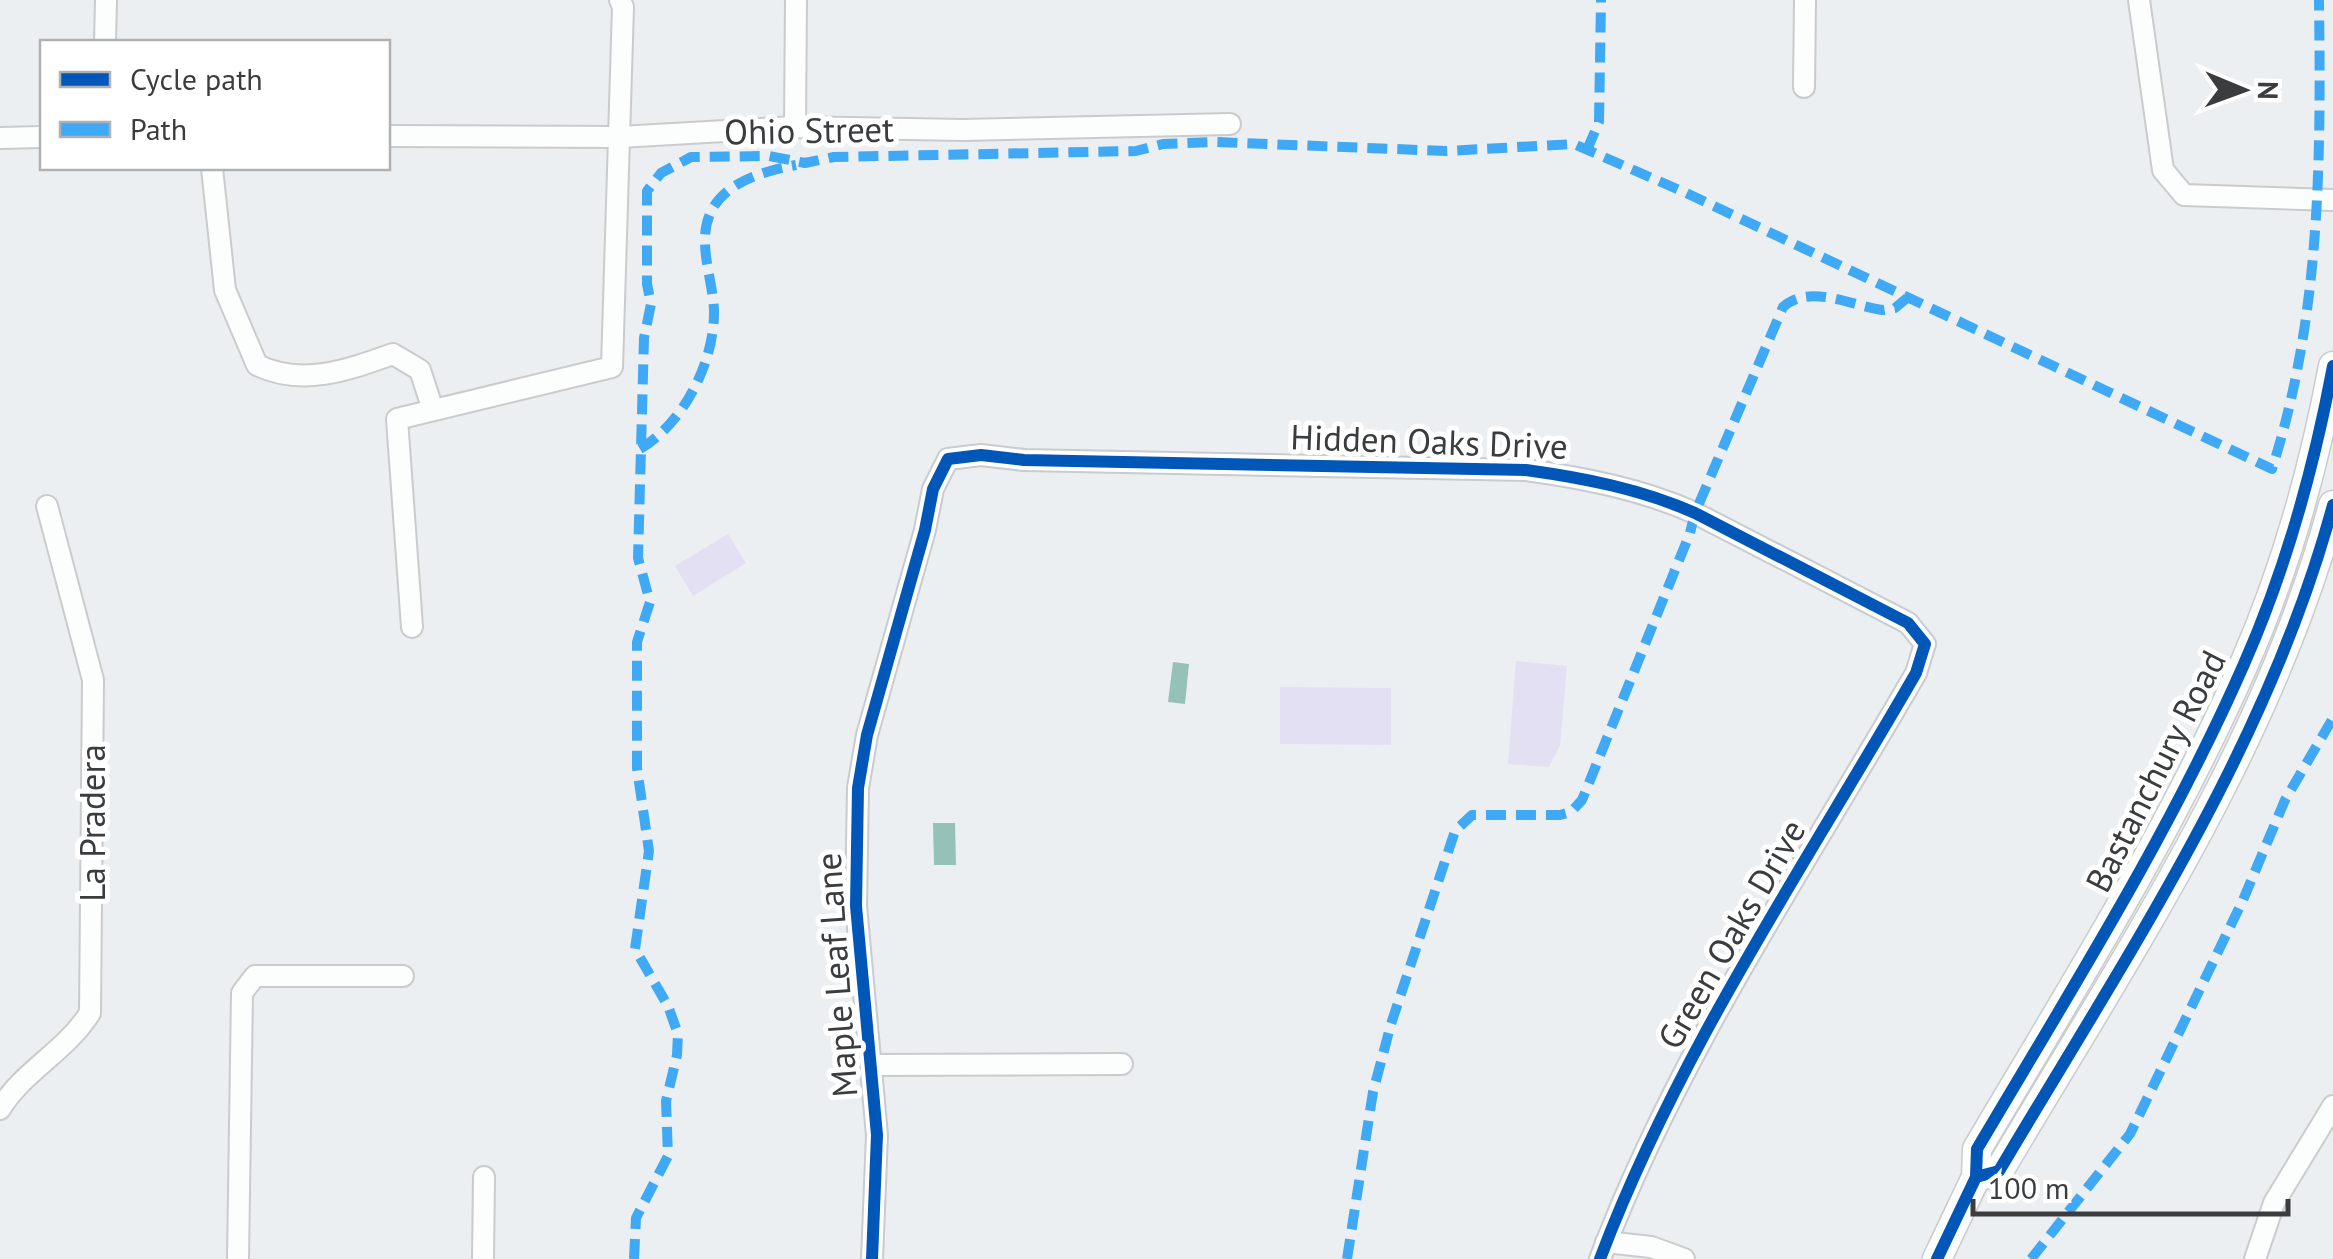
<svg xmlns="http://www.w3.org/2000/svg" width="2333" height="1259" font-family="'PT Sans',sans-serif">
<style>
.green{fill:#e3e0f3}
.water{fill:#96c1b8}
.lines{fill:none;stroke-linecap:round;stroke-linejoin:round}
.street-casing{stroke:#c9cbcd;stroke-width:24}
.secondary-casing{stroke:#c9cbcd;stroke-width:31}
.street{stroke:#fcfdfd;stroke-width:20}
.secondary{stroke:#fcfdfd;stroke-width:28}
.quiet{stroke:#3fa9f5;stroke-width:10;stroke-dasharray:20 10;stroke-linecap:butt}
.cycleway-casing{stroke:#fff;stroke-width:19}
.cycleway{stroke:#0057b8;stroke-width:12}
.labels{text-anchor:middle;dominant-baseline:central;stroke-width:10;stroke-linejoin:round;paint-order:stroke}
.street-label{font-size:35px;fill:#3a3c3e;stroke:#fff}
</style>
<rect width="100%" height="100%" fill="#eceff1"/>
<g class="green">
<path d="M728,534L746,563L693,596L675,566Z"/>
<path d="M1516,661L1567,666L1560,745L1549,767L1508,764Z"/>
<path d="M1280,687L1391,688V745L1280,744Z"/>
</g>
<g class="water">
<path d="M1173,662L1189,664L1185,704L1168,702Z"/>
<path d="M933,823H955L956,865H934Z"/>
</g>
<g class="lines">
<g class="street-casing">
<g id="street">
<path d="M2139,0L2163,170L2184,195L2333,200"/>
<path d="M105,42L106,0"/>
<path d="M1804,87L1805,0"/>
<path d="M795,127L796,0"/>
<path d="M388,136L620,137L795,127L963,130L1230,124"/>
<path d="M0,138L42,137"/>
<path d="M212,168L225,290L257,365C302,387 348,370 393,354L420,370L433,410"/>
<path d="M412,627L397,419L612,367L623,7L620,0"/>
<path d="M871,1065L1122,1064"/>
<path d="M0,1109C23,1071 65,1052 90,1013L93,680L47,506"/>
<path d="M1606,1242L1651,1247L1684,1259"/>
<path d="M238,1259L242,993L255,976H403"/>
<path d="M483,1259L484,1177"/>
<path d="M872,1259L877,1135L856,906L858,788L867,735L925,530L933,489L948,459L981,455L1024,460L1526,470C1584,478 1641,489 1695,513L1908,623L1925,644L1916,673C1806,864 1678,1052 1600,1259"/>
<path d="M2255,1259L2274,1203L2333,1106"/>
</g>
</g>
<g class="secondary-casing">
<g id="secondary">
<path d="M1976,1177L1999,1171C2125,958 2268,747 2333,505"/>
<path d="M1937,1259L1976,1177L1977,1149C2071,990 2170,833 2244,664C2286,569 2314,467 2333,366"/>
</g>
</g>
<use href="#street" class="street"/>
<use href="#secondary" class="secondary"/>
<g class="quiet">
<path d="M1587,150L1599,122L1601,0"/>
<path d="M640,449C684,423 715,361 714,310C713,287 705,264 705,241C704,189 753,173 796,165"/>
<path d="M634,1259L636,1218L668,1156L666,1101L677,1055L678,1034L668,1006L635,949L649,851L637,768V642L650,602L638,558L644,338L651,304L647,284V191L661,173L691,157L769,156L805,163L834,157L1136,151L1163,144L1215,142L1446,151L1574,144L1684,192L2272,469C2321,315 2321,159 2319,0"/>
<path d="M1347,1259L1373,1092L1391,1024L1455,831L1472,815H1560L1571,812L1582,800L1690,533L1695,513L1783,307C1810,283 1851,306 1883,310L1895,308L1907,298"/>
<path d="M2031,1259L2130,1134L2243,900L2285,800L2333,718"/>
</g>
<g class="cycleway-casing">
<g id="cycleway">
<path d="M1976,1177L1999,1171C2125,958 2268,747 2333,505"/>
<path d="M872,1259L877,1135L856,906L858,788L867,735L925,530L933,489L948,459L981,455L1024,460L1526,470C1584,478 1641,489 1695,513L1908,623L1925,644L1916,673C1806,864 1678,1052 1600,1259"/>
<path d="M1937,1259L1976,1177L1977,1149C2071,990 2170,833 2244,664C2286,569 2314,467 2333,366"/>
</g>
</g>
<use href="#cycleway" class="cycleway"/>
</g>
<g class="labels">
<g class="street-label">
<text transform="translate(809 130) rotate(-1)">Ohio Street</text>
<text transform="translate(1429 441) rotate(2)">Hidden Oaks Drive</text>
<text transform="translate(2155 771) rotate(-63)">Bastanchury Road</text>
<text transform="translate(92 823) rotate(-90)">La Pradera</text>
<text transform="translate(1731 934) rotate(-60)">Green Oaks Drive</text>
<text transform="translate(836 975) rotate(-94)">Maple Leaf Lane</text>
</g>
</g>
<rect x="40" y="40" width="350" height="130" fill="#ffffff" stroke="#b0b1b2" stroke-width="2.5"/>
<rect x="60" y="72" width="50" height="15" fill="#0057b8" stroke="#b0b1b2" stroke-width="2.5"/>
<text x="130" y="90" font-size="30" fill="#3a3c3e">Cycle path</text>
<rect x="60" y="122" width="50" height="15" fill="#3fa9f5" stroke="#b0b1b2" stroke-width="2.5"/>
<text x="130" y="140" font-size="30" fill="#3a3c3e">Path</text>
<g transform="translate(2243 90) rotate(91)" stroke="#ffffff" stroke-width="8" paint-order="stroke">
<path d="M0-8L18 38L0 25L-18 38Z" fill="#3a3c3e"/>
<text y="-15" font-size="28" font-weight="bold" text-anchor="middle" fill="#3a3c3e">N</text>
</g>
<path d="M1973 1199v15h315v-15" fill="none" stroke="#3a3c3e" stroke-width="5"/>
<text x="1988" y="1199" font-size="30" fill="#3a3c3e" stroke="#ffffff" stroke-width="8" paint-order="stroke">100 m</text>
</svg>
